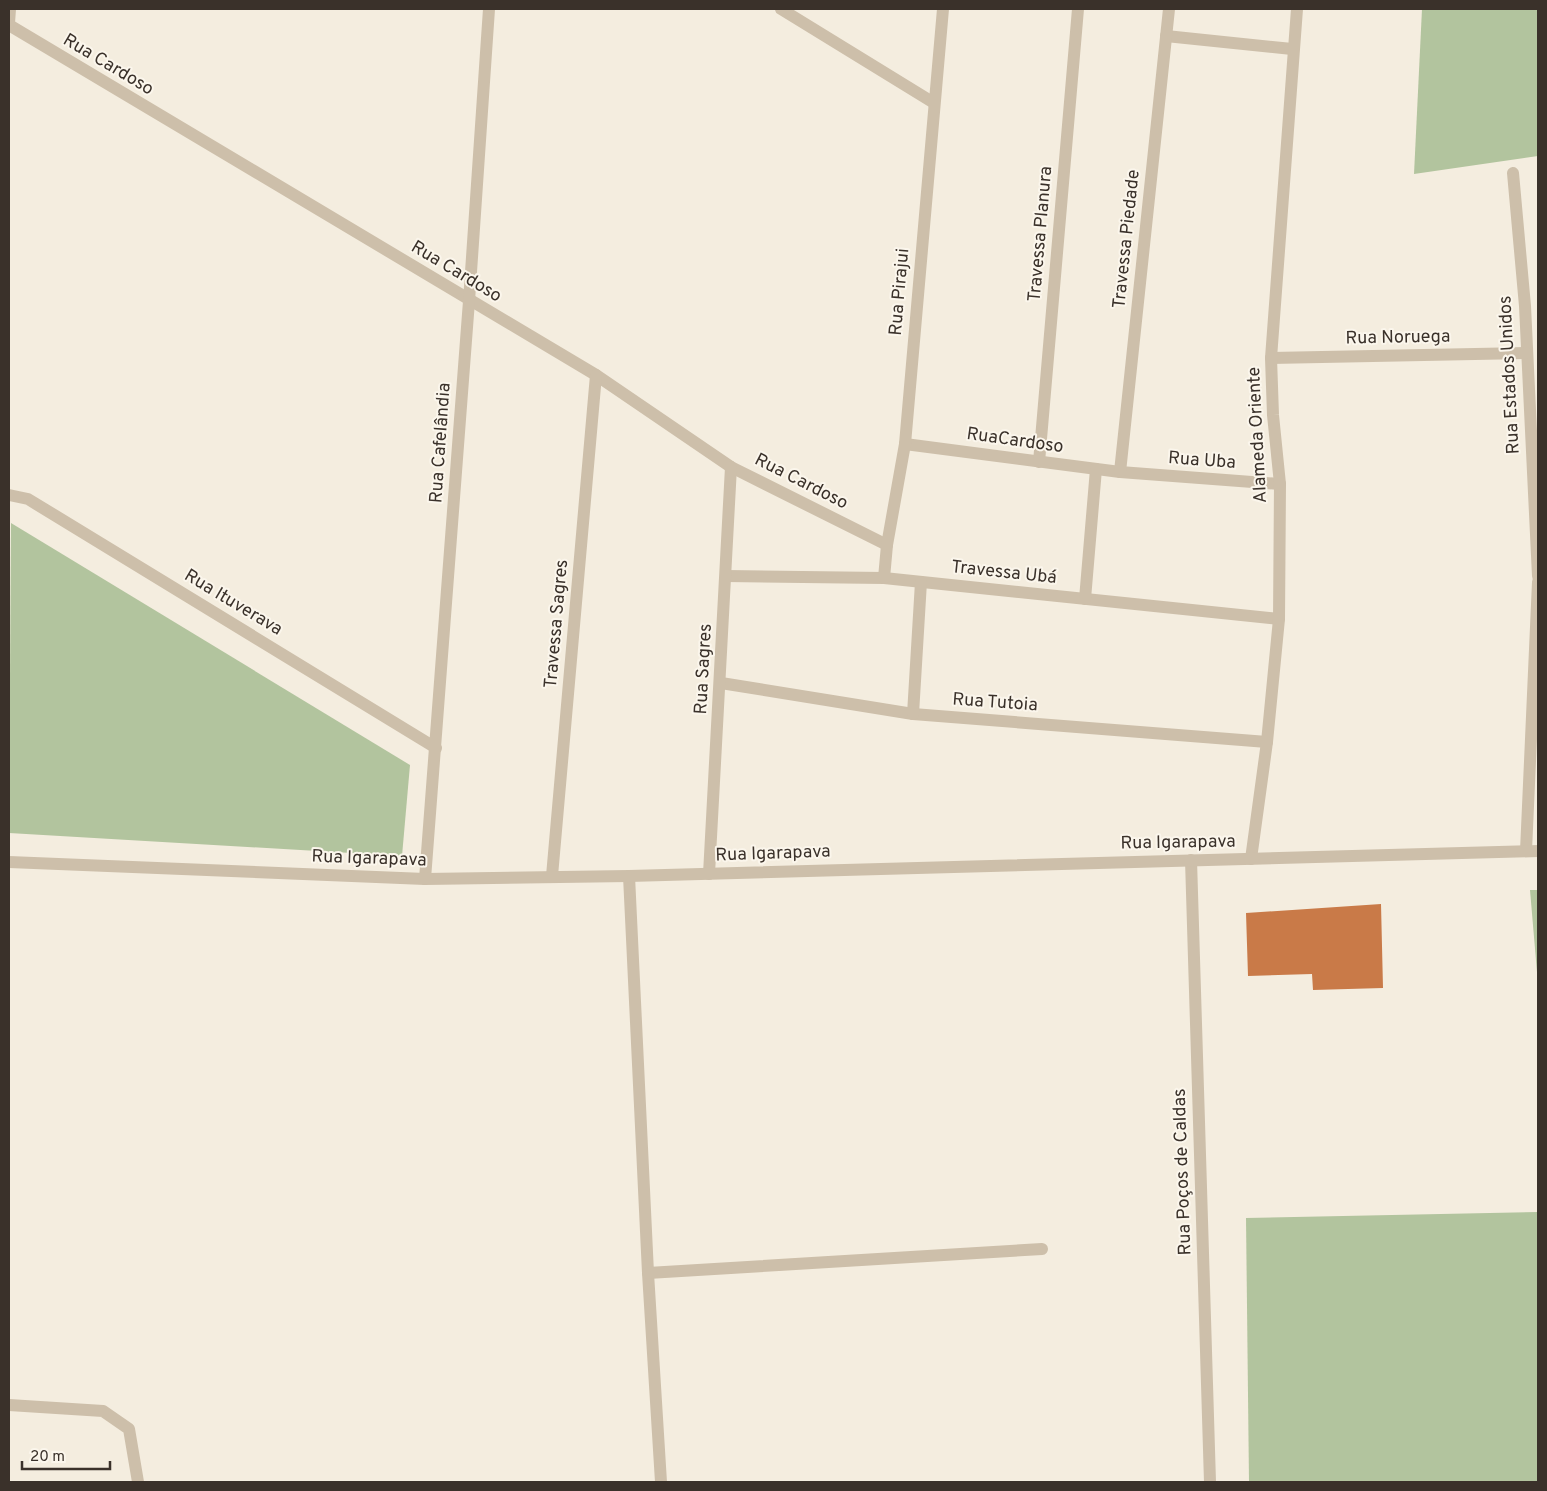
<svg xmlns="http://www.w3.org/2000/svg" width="1547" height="1491" font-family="Overpass,sans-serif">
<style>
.green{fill:#b2c49e}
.building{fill:#c97a48}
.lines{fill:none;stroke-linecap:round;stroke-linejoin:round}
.service{stroke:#cdbfaa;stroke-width:12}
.minor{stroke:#cdbfaa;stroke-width:12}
.tertiary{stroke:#cdbfaa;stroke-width:12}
.labels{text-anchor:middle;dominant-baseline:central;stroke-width:4;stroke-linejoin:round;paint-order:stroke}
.street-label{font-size:18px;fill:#3a312a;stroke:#fbf6ec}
</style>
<rect width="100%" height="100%" fill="#f4eddf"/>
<g class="green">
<path d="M1422,9H1538V156L1414,174Z"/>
<path d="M11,523L410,765L402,856L9,833Z"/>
<path d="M1530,890H1538V984Z"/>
<path d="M1538,1212V1482H1249L1246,1218Z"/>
</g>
<path class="building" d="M1381,904L1383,988L1313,990L1312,974L1248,976L1246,913Z"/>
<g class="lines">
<g class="service">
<path d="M629,876L648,1273L661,1482"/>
<path d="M648,1273L1042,1249"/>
<path d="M9,1405L103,1411L129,1429L138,1482"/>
</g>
<g class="minor">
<path d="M781,9L934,103"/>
<path d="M9,25L596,375L731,467L887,545"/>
<path d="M1166,36L1292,49"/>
<path d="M1513,173L1525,306L1538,576"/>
<path d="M1271,358L1526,353"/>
<path d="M905,444L1120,472L1280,484"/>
<path d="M1039,462L1078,9"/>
<path d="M1120,472L1169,9"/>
<path d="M9,495L28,499L436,748"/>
<path d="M726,576L884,578L1279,619"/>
<path d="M884,578L887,545L905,444L943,9"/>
<path d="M1085,599L1096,469"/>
<path d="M721,683L913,714L1267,742"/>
<path d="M913,714L921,582"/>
<path d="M1526,851L1538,582"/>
<path d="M1191,860L1210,1482"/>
<path d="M709,874L731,467"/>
<path d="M552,876L596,375"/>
<path d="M425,879L469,301L489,9"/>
</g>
<g class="tertiary">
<path d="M9,23L10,9"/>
<path d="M1251,859L1267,742L1279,619L1280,484L1273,415L1271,358L1297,9"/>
<path d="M9,862L425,879L629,876L1538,851"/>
</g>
</g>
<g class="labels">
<g class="street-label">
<text transform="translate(108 65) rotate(31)">Rua Cardoso</text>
<text transform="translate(1041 234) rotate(-85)">Travessa Planura</text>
<text transform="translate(1127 239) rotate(-84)">Travessa Piedade</text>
<text transform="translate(456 272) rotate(31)">Rua Cardoso</text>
<text transform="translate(900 292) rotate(-85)">Rua Pirajui</text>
<text transform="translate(1398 338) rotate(-1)">Rua Noruega</text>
<text transform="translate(1510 375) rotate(-93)">Rua Estados Unidos</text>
<text transform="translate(1258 435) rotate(-93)">Alameda Oriente</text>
<text transform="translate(1015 441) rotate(8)">RuaCardoso</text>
<text transform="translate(441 443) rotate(-86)">Rua Cafelândia</text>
<text transform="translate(1202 461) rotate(4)">Rua Uba</text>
<text transform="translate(801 482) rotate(27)">Rua Cardoso</text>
<text transform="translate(1004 573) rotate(6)">Travessa Ubá</text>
<text transform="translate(233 603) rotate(31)">Rua Ituverava</text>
<text transform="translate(557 624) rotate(-85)">Travessa Sagres</text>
<text transform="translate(704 669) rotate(-87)">Rua Sagres</text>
<text transform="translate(995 703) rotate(4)">Rua Tutoia</text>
<text transform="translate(1178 843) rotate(-1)">Rua Igarapava</text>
<text transform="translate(773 854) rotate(-2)">Rua Igarapava</text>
<text transform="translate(369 859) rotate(2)">Rua Igarapava</text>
<text transform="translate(1183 1172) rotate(-92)">Rua Poços de Caldas</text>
</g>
</g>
<rect width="1547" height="1491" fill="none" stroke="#3a312a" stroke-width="20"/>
<path d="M22 1461v8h88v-8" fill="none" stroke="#3a312a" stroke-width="2.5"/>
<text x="30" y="1461" font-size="15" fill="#3a312a" stroke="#fbf6ec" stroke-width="4" paint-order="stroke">20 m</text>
</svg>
